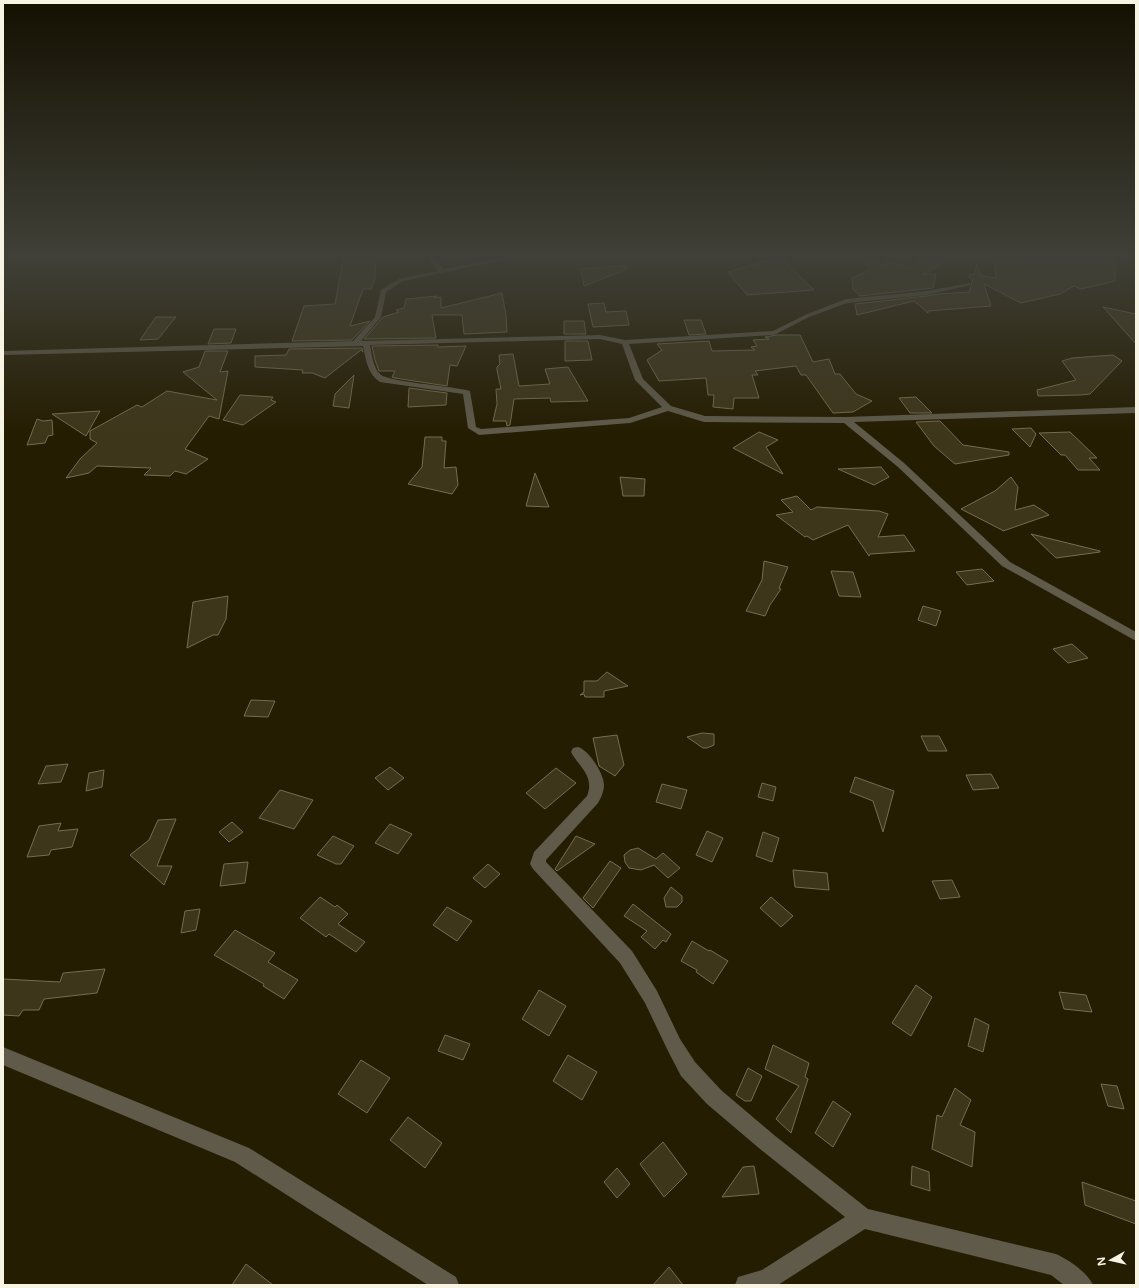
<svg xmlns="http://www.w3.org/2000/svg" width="1139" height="1288" font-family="'Varela Round',sans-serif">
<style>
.building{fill:#3e361a;stroke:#756d4e}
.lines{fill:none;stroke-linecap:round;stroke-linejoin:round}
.street{fill:#5f5a49;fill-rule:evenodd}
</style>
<rect width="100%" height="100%" fill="#251d01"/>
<g class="building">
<path d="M344,255H376L375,278L371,289H363L350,326L370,321L352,340L292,341L304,306L335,304Z"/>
<path d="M863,255H868L881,265L888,261L911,268L923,258L945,262L923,274H936L933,288L860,296L853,289L852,278L870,270Z"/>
<path d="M994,255L1104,256L1106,259L1115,260V281L1081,289L1074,286L1060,294L1021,303L984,284L991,306L928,311V313L914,301L857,315L855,304L927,296L939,294L969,292L973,279L969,277L970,274L974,275L977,264L981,276L996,278Z"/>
<path d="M772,259H782L814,290L747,295L728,272Z"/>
<path d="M626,265L627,269L584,286L581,269Z"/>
<path d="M502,293L506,315L507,332L464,334L462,315H432L436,338L364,339L383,317L399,312L396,310L404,308L406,299L437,296L434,298L441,297V308Z"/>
<path d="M604,303L606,312L626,311L629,325L593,327L588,304Z"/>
<path d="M1103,307L1136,314V344Z"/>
<path d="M156,317H176L158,339L140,340Z"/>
<path d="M684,320H701L706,334L689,335Z"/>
<path d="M564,321H584L586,334H564Z"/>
<path d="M214,329H236L231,343L208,344Z"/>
<path d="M777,335H800L813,362L829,359L835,374H840L856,394L872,401L853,412L833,413L806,375H801L796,366L755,371L758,375H752L759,398H734L733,409L713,407L714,395H708L706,378L659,381L647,360L662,350L657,344L709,341L712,351L755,350L751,347L757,346L753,340L769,339L765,337Z"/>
<path d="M565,341H588L592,360L565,361Z"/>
<path d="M438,345V347L466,346L457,366L450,365L447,386L395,378L392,377L395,371H379L375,360L372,346Z"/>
<path d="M362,348L363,352L361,350L325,378L312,373H302L303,370L255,367V356L286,355L289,349Z"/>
<path d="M205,351H228L220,372L228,371L219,419L209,416L185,449L208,459L186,474L175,471L170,476L144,475L151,468L97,466L89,473L66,478L80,459L97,443L90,439V431L137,405L142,407L167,391L217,400L183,372L199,367Z"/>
<path d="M513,354L519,386L550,384L545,369L568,367L588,401L551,402L550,398L514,399L510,425L507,426L506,421H493L497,404L496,389H501L497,370V367L500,364L499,355Z"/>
<path d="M1113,355L1122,361L1090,394L1080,395L1038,396L1037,390L1076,380L1062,361L1072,358Z"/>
<path d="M354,375L349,408L333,406L335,394Z"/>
<path d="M409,388L447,393L446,405L408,407Z"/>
<path d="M240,395L273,397L271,400L276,402L243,425L223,420Z"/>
<path d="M916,397L932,413H910L899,398Z"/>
<path d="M100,411L86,436L52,414Z"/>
<path d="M37,419L43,421L52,420L53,435L48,436L45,443L27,445Z"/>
<path d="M940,421L963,445L1009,452V455L955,464L934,446L916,422Z"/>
<path d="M1031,428L1036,434L1030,447L1012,429Z"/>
<path d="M759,432L778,440L766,447L783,474L733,448Z"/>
<path d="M1070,432L1097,458H1089L1100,470H1078L1065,455H1061L1039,433Z"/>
<path d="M425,437H442V441H446L444,468L456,467L458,485L452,494L408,484L422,467Z"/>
<path d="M881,467L889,477L874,485L838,469Z"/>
<path d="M535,473L549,507L526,506Z"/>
<path d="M620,477L645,479L644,496H623Z"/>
<path d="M1011,477L1018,487L1015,510L1034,505L1049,515L1003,531L1002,530L961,509L995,491Z"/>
<path d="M797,496L811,510L817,507L879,511L888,514L878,537L904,535L915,551L870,554L869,556L848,525L813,540L807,536L805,537L776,515L793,512L781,500Z"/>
<path d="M1031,534L1100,551V552L1056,558Z"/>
<path d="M764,561L788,567L779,588L781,589L770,605L765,616L746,611L762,580Z"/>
<path d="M982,569L994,581L967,585L956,572Z"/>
<path d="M831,571L853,572L861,597L839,596Z"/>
<path d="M228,596L226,619L218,635H213L187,648L193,602Z"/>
<path d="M923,606L941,611L936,626L918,620Z"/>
<path d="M1072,644L1088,658L1068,663L1053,649Z"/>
<path d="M607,672L628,686L604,691V697H585L584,694L580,695L584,692V681H597Z"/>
<path d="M251,700L275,701L268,717L244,716Z"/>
<path d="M702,733L714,734V745L707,748H703L687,737Z"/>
<path d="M617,735L624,765L615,776L599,766L593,738Z"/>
<path d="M921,736H939L947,751H928Z"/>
<path d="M68,764L61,782L38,784L46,766Z"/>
<path d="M390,767L404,778L388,790L375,778Z"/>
<path d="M556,768L576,783L545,809L526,793Z"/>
<path d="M104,770L102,787L86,791L89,773Z"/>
<path d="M991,774L999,788L973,790L966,775Z"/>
<path d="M855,777L894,791L883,832L873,801L850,792Z"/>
<path d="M762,783L776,787L773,801L758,797Z"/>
<path d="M662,784L687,790L681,809L656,802Z"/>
<path d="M280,790L313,800L294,829L259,818Z"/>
<path d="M176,819L157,866H172L164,885L130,855L149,840L158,820Z"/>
<path d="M232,822L243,832L229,842L219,832Z"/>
<path d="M61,823L58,831L78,829L72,847L51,850L49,855L27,857L39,826Z"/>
<path d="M390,824L412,834L398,854L375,843Z"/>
<path d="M707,831L723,838L712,862L696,855Z"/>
<path d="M763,832L779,838L772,862L756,856Z"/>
<path d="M333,836L354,846L341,864H336L317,855Z"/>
<path d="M576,836L595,844L557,871L555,869Z"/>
<path d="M638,848L656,859L663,853L680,868L668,878L654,865L641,870L629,868L625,862L624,855L630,850Z"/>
<path d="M610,861L621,868L593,908L583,898Z"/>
<path d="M248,862L245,883L220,886L224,864Z"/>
<path d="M488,864L500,874L485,888L473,878Z"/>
<path d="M793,870L827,873L829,890L795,887Z"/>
<path d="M952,880L960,897L940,899L932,881Z"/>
<path d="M671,887L682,896V902L677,907H666L664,898Z"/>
<path d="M320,897L335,907L337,905L348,914L338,924L365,942L356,952L329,934L326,937L300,918Z"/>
<path d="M771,897L793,916L781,927L760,908Z"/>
<path d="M633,904L671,934L666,942L663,940L655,949L641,937L647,931L624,916Z"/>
<path d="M447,907L472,921L457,941L433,925Z"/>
<path d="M200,909L196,930L181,933L185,911Z"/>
<path d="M235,930L275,953L268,962L298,980L284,999L263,986L264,984L214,955Z"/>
<path d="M692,941L709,951L710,950L728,961L713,984L696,972L697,970L681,961Z"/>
<path d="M105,969L97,993L44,999L39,1010H23L19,1016L3,1015V979L60,982L63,973Z"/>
<path d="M916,985L932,997L911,1036L892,1023Z"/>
<path d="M539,990L566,1006L549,1036L522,1019Z"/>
<path d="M1059,992L1086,995L1092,1012L1064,1009Z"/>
<path d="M975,1018L989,1025L983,1052L968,1046Z"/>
<path d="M445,1035L470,1044L463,1060L438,1051Z"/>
<path d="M773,1045L809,1063L805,1077L808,1079L791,1133L776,1119L799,1086L765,1069Z"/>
<path d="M568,1055L597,1072L582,1100L553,1081Z"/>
<path d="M361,1060L390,1078L367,1113L338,1094Z"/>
<path d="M748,1068L762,1076L751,1101H745L736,1095Z"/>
<path d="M1101,1084L1117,1086L1124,1109L1108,1106Z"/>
<path d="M955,1088L971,1100L960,1125L975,1132L972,1167L932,1149L937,1115L942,1117Z"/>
<path d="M833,1101L851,1114L833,1147L815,1133Z"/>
<path d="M408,1117L442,1143L425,1168L390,1140Z"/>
<path d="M663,1142L687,1174L664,1197L640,1164Z"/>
<path d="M754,1166L759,1194L722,1197L743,1167Z"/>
<path d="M912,1166L929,1172L930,1191L911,1185Z"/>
<path d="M617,1168L630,1184L617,1198L604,1182Z"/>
<path d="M1082,1182L1136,1201V1224L1085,1205Z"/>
<path d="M246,1264L273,1285H232Z"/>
<path d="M669,1267L683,1285H653Z"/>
</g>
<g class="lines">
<g class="street">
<path d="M426,255H432L444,269L515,255H527L403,281L386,292L381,317L361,341L600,335L625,340L773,331L805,315L846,299L927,291L970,283V285L927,295L847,303L809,317L774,335L629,344L643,379L671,406L705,416L846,417L1136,407V413L854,422L904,463L1010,562L1136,632V641L1002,566L898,467L844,423L704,422L668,411L630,423L479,435L468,428L463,394L380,382C367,373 366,359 363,346L3,355V351L353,341L375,317L381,290L399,279L438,271L431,263ZM600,339L622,344L635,380L662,407L629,418L481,429L476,427L470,391C453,386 387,382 380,374C373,367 372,355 370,345Z"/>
<path d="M578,747C589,750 604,774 604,785C604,791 601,798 598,803L546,860V862L632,951L657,991L680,1039L695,1062L721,1090L774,1135L868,1209L1056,1254C1069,1260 1087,1272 1093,1285H1064L1051,1275L865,1229L778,1285H735L738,1277L762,1270L845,1217L760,1149L707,1104L681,1076L668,1051L645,1003L620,963L533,869L530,864L534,852L587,796C595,776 579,767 571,752L573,748Z"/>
<path d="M3,1047L249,1148L456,1277L459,1285H428L235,1162L3,1065Z"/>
</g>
</g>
<linearGradient id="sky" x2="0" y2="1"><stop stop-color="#141001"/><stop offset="0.59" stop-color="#404038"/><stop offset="1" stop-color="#404038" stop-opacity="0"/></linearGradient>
<rect width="1139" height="435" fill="url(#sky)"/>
<rect width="1139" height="1288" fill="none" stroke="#f8f4e3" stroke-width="8"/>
<g transform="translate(1111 1260) rotate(262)" stroke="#251d01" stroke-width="3" paint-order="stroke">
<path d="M0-3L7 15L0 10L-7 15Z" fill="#f8f4e3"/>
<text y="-6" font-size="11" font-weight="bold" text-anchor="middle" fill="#f8f4e3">N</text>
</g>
</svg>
